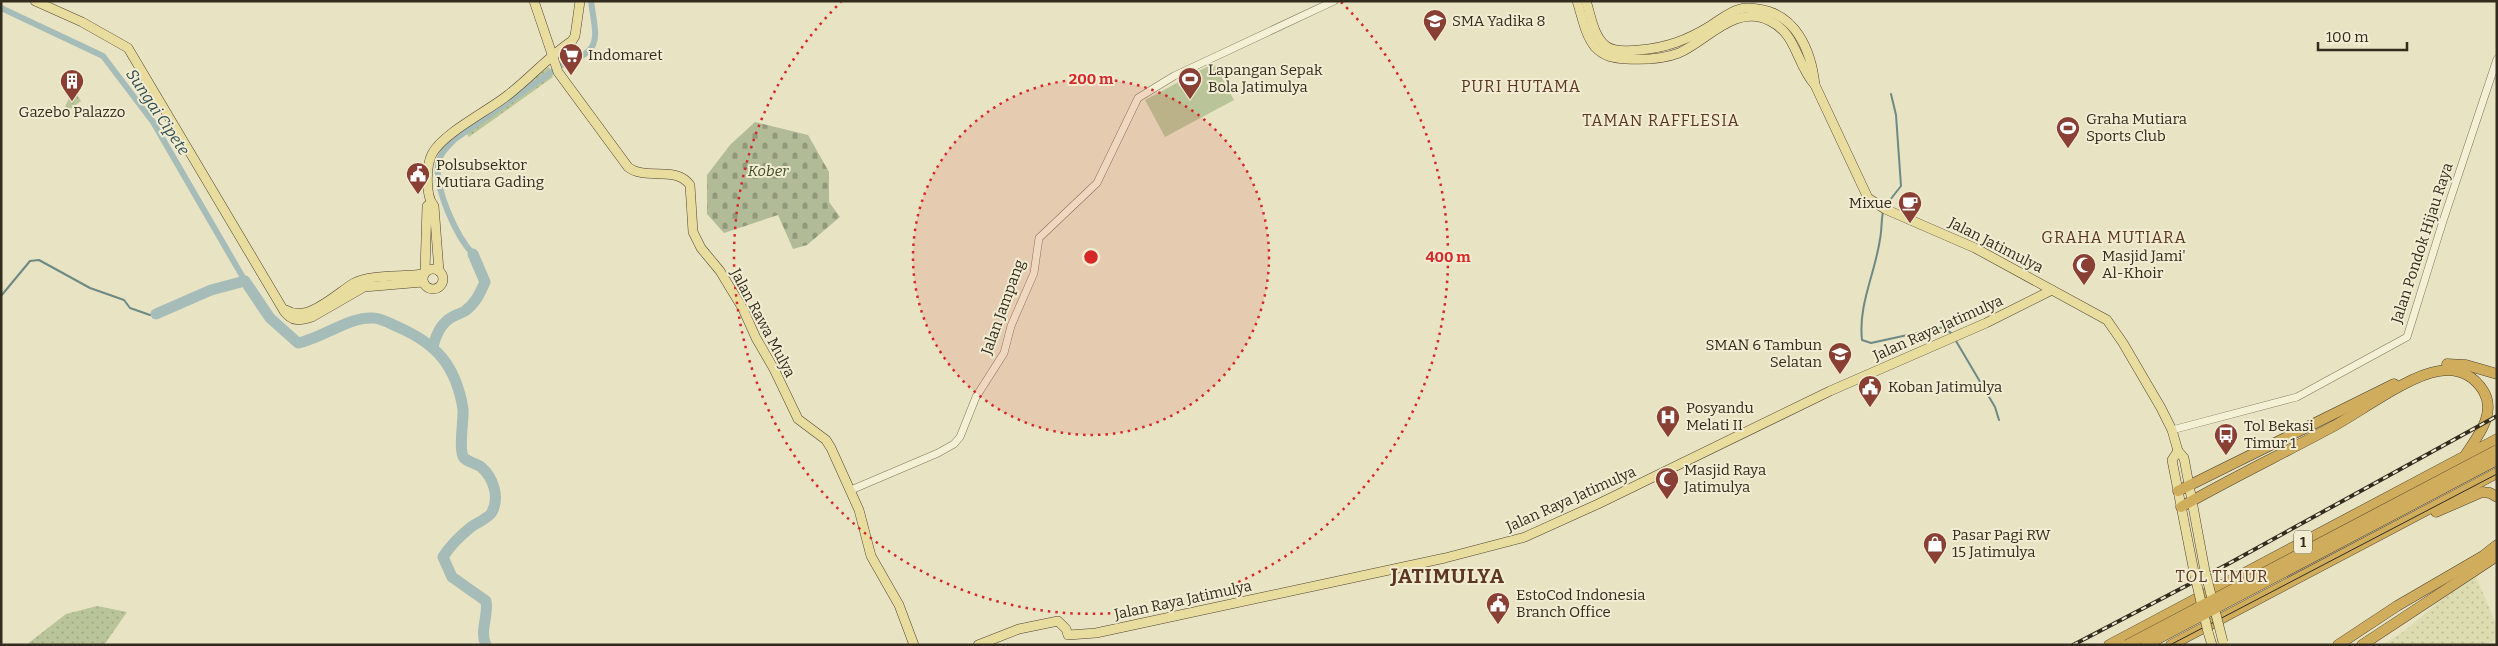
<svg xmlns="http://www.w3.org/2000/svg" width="2498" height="646" font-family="Bitter,serif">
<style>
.farmland{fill:url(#farmland-dots)}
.green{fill:#b9c598}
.cemetery{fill:url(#cemetery-stones)}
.park{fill:url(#park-dots)}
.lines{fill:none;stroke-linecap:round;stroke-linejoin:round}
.stream{stroke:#6d8986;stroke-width:2}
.canal{stroke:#a5bcb8;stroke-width:6}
.river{stroke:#a5bcb8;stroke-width:11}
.minor-casing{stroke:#80755c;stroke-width:8}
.major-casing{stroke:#4f4330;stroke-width:10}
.highway-casing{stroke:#4f4330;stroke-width:11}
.minor{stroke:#f4f0d5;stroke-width:7}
.major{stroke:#e8dc9f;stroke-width:9}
.highway{stroke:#cfad5d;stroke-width:10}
.tram{stroke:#322b1e;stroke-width:1}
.rail-casing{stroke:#322b1e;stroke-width:4}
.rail{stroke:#f1ecd2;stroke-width:2;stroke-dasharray:5.5;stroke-linecap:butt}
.major-bridge-casing{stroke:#4f4330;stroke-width:10;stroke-linecap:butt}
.highway-bridge-casing{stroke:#4f4330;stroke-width:11;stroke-linecap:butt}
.major-bridge{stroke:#e8dc9f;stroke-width:9}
.highway-bridge{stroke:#cfad5d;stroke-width:10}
.ring{fill:none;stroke:#d62828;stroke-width:2.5;stroke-dasharray:2.5 5}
.labels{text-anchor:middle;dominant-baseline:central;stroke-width:4;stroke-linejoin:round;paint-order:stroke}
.shield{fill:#f1ecd2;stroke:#6b6554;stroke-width:1}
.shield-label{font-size:14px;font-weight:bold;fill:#322b1e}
.poi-label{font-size:15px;fill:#322b1e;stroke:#f1ecd2;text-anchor:start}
.park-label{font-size:15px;font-style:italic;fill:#3d4c27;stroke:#f1ecd2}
.street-label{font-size:15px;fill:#322b1e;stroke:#f1ecd2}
.neighbourhood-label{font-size:16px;letter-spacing:1px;fill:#5a3623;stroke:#f1ecd2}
.water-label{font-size:16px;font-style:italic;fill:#2f4d50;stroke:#f1ecd2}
.district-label{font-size:20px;font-weight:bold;letter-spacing:1px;fill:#5a3623;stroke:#f1ecd2}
.centre{fill:#d62828;stroke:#f1ecd2;stroke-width:2.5}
.ring-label{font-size:15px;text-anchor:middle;font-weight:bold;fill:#d62828;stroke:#f1ecd2;stroke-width:4;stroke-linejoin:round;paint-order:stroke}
</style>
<defs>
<pattern id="farmland-dots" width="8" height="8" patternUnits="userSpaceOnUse" patternTransform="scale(1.25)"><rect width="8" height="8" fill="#dddcb1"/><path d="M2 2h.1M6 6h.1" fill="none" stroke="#bebd98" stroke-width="1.8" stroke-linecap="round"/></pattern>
<pattern id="cemetery-stones" width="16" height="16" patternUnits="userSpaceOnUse" patternTransform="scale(1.25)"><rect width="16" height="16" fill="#b1bb97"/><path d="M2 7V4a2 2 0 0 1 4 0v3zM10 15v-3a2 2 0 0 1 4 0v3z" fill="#91987b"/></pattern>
<pattern id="park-dots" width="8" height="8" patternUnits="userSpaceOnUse" patternTransform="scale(1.25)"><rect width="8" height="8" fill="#b9c598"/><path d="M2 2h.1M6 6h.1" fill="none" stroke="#a0a983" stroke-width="1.8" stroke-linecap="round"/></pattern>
</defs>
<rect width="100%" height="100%" fill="#e8e3c3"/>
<path class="farmland" d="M2476,577L2497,626V639L2485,645H2382L2403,632L2453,590Z"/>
<path class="green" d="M1214,63L1234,100L1165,137L1145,100Z"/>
<path class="cemetery" d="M755,122L808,135L829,172V202L840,217L807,245L793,249L778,215L724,233L707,214V175L730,145Z"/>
<g class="park">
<path d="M549,67L553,77L469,137L463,128Z"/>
<path d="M73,89L81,101L61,116Z"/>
<path d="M97,606L127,612L104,645H26L66,614Z"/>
</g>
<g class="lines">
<g class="stream">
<path d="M1886,205L1901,186L1896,115L1891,94"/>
<path d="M1883,212C1881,221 1882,230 1880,239C1875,274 1858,305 1862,340L1871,343L1944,327L1952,334"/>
<path d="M1,296L30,261L39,260L90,288L124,300L130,308L150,315L156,314"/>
<path d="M1956,341L1995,407L1999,420"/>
</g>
<g class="canal">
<path d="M1,8L103,56L153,122L245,281"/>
<path d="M473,254C456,236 435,189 438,165C439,154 448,146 455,139L563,64C604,51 596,38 591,1"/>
</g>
<g class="river">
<path d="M156,314L211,290L245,281L270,318L298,343C321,339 350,316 373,318C381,318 391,324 398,327C437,344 456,366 463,409C464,420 458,450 464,458C468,462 477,464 481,467C493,477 500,497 492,512C490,517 477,523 471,527C460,536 451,544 443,557L452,577L486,601C489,616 479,631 486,645"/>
<path d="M433,347C436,334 441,322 454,316C458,314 462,313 465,311C476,303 480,293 485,282L473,254"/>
</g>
<g class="minor-casing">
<g id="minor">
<path d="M2172,430L2297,397L2407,337L2443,221L2497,59"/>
<path d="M851,490L938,453L954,444L960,437L976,397L1004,353L1011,326L1034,273L1039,238L1097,183L1138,98L1174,76L1334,1"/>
</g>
</g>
<g class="major-casing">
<g id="major">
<path d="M35,1L82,22L128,48L284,311C292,322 300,321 312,317L364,287L423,282"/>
<path d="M534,1L558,72L628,167C645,181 676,165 690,185L693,232L701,248L720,271L743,309L756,338L774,369L798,419L826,440L831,448L859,510L871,556L899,605L914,645"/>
<path d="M1577,1C1582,16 1585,35 1595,47C1604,57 1614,58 1626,59C1643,60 1663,59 1679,53C1708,40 1736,3 1770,21C1797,34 1796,64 1815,85L1868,198L1885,209L1975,248L2107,320L2123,343L2161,408L2172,430L2178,451L2184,458L2205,571"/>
<path d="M1586,1C1591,15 1593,36 1606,46C1614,52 1629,51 1639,50C1666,48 1687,40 1710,26C1720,20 1728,12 1740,9C1746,7 1752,8 1758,9C1796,14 1811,50 1815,85"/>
<circle cx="433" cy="279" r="10"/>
<path d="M439,271L434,206C425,196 426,166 432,154C443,133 488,111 508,95C530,78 549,56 572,41L575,36L580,1"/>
<path d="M425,272L427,206L431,203"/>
<path d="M286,310C307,324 337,293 354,283C370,274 404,277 423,274"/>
<path d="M2178,451L2172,460L2194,572"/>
<path d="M2208,632L2212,645"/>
<path d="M978,645L1019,629L1058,621L1066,629L1068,635L1096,633L1445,558L1525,537L1598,504L1830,391L1986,323L2052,290"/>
</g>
</g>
<g class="highway-casing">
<g id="highway">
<path d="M2447,364L2466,365L2497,374"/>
<path d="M2178,491L2394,384"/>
<path d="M2181,507C2230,479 2282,454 2332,427C2360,412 2409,375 2439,371C2458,368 2474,375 2484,392C2496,414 2478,436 2466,454"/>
<path d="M2436,512L2482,492L2490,493L2497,497"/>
<path d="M2109,645L2497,439"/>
<path d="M2171,645L2497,473"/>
<path d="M2338,645L2397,606L2483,556L2497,545"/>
<path d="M2362,645L2497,556"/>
</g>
</g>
<use href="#minor" class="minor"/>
<use href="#major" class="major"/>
<use href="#highway" class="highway"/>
<path class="tram" d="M2170,645L2497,474"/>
<g class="rail-casing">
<path id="rail" d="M2073,645L2228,564L2497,416"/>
</g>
<use href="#rail" class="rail"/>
<g class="major-bridge-casing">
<g id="major-bridge">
<path d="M2205,571L2223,642"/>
<path d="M2194,572L2208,632"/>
</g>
</g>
<g class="highway-bridge-casing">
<g id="highway-bridge">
<path d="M2127,645L2497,450"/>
<path d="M2146,645L2497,460"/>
</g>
</g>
<use href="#major-bridge" class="major-bridge"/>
<use href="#highway-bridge" class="highway-bridge"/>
</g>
<circle cx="1091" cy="257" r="178" fill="#d62828" fill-opacity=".12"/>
<g class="ring">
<circle cx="1091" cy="257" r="178"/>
<path d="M1341 2A357 357 0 1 1 841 2"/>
</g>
<defs>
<g id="school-pin" transform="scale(1.25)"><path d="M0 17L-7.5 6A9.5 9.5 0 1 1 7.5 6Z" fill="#893f33" stroke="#f1ecd2"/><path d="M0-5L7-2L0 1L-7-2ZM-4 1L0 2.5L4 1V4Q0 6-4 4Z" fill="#fff"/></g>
<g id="supermarket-pin" transform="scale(1.25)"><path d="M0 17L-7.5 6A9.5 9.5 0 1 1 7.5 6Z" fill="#893f33" stroke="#f1ecd2"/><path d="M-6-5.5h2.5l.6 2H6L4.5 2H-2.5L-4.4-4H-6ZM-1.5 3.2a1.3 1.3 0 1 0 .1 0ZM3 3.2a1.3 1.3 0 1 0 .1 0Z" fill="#fff"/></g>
<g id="stadium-pin" transform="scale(1.25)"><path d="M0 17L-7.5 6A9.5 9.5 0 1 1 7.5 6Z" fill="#893f33" stroke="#f1ecd2"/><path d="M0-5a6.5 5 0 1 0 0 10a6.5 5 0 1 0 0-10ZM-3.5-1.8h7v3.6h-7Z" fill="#fff"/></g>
<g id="building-pin" transform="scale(1.25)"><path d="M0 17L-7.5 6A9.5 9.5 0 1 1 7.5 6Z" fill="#893f33" stroke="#f1ecd2"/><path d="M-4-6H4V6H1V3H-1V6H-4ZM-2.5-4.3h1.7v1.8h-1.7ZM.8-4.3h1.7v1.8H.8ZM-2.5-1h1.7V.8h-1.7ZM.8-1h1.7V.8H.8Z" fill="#fff"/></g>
<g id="civic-pin" transform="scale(1.25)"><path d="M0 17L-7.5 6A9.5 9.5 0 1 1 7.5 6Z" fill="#893f33" stroke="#f1ecd2"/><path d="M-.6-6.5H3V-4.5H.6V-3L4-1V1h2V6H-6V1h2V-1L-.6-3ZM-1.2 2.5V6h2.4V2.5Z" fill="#fff"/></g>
<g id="cafe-pin" transform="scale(1.25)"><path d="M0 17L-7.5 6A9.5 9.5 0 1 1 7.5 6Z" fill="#893f33" stroke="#f1ecd2"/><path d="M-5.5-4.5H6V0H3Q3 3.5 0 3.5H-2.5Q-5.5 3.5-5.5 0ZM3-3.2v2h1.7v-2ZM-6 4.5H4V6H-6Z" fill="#fff"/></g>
<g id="mosque-pin" transform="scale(1.25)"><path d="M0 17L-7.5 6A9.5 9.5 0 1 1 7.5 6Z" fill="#893f33" stroke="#f1ecd2"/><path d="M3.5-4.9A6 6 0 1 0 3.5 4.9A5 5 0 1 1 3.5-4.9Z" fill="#fff"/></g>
<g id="hospital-pin" transform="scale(1.25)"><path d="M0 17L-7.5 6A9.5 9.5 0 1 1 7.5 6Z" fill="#893f33" stroke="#f1ecd2"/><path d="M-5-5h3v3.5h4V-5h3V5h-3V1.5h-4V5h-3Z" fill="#fff"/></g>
<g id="bus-pin" transform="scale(1.25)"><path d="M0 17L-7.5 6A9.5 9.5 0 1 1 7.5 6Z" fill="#893f33" stroke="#f1ecd2"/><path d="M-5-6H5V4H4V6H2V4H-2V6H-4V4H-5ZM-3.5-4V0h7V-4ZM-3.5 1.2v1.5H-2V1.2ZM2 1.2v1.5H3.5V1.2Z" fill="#fff"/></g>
<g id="shop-pin" transform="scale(1.25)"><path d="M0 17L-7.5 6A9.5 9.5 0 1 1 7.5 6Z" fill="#893f33" stroke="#f1ecd2"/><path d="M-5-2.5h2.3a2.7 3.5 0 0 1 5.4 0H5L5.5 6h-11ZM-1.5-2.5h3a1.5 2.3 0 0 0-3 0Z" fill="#fff"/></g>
</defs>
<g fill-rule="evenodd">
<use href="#school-pin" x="1435" y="21"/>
<use href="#supermarket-pin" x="571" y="55"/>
<use href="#stadium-pin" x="1190" y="79"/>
<use href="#building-pin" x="72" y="81"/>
<use href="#stadium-pin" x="2068" y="128"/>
<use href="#civic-pin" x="418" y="174"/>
<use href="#cafe-pin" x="1910" y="203"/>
<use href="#mosque-pin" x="2084" y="265"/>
<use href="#school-pin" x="1840" y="354"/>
<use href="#civic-pin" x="1870" y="387"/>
<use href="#hospital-pin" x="1668" y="417"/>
<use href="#bus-pin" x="2226" y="435"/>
<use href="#mosque-pin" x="1667" y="479"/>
<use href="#shop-pin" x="1935" y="544"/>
<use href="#civic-pin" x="1498" y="604"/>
</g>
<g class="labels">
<rect class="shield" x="2294" y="530.5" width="18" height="23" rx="4"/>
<g class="shield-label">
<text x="2303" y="542">1</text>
</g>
<g class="poi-label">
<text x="1452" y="21">SMA Yadika 8</text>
<text x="588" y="55">Indomaret</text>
<text x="1208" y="70">Lapangan Sepak<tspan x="1208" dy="17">Bola Jatimulya</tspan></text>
<text x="72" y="112" text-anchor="middle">Gazebo Palazzo</text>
<text x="2086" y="119">Graha Mutiara<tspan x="2086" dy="17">Sports Club</tspan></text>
<text x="436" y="165">Polsubsektor<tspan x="436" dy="17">Mutiara Gading</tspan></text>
<text x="1892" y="203" text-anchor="end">Mixue</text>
<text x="2102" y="256">Masjid Jami'<tspan x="2102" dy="17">Al-Khoir</tspan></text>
<text x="1822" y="345" text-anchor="end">SMAN 6 Tambun<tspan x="1822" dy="17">Selatan</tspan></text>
<text x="1888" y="387">Koban Jatimulya</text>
<text x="1686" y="408">Posyandu<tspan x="1686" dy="17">Melati II</tspan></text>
<text x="2244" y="426">Tol Bekasi<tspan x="2244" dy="17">Timur 1</tspan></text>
<text x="1684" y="470">Masjid Raya<tspan x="1684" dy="17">Jatimulya</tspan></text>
<text x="1952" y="535">Pasar Pagi RW<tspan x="1952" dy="17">15 Jatimulya</tspan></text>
<text x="1516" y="595">EstoCod Indonesia<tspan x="1516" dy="17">Branch Office</tspan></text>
</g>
<g class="park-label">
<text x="768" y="171">Kober</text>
</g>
<g class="street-label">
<text transform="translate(2422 243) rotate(-72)">Jalan Pondok Hijau Raya</text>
<text transform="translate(1996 245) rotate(27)">Jalan Jatimulya</text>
<text transform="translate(1003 307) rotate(-70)">Jalan Jampang</text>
<text transform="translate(763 323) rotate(62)">Jalan Rawa Mulya</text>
<text transform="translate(1938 328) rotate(-24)">Jalan Raya Jatimulya</text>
<text transform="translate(1571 499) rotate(-24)">Jalan Raya Jatimulya</text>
<text transform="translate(1183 600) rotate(-12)">Jalan Raya Jatimulya</text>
</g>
<g class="neighbourhood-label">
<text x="1521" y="86">PURI HUTAMA</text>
<text x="1661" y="120">TAMAN RAFFLESIA</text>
<text x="2114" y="237">GRAHA MUTIARA</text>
<text x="2222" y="576">TOL TIMUR</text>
</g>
<g class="water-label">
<text transform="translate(158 112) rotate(56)">Sungai Cipete</text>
</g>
<g class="district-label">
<text x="1448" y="576">JATIMULYA</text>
</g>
</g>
<circle cx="1091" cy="257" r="8" class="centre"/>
<g class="ring-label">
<text x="1091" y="84">200 m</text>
<text x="1448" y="262">400 m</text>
</g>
<rect width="2498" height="646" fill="none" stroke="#322b1e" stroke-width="5"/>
<path d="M2318 42v8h89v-8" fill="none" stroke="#322b1e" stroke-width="2.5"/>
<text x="2326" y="42" font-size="15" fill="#322b1e" stroke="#f1ecd2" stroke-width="4" paint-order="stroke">100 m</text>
</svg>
